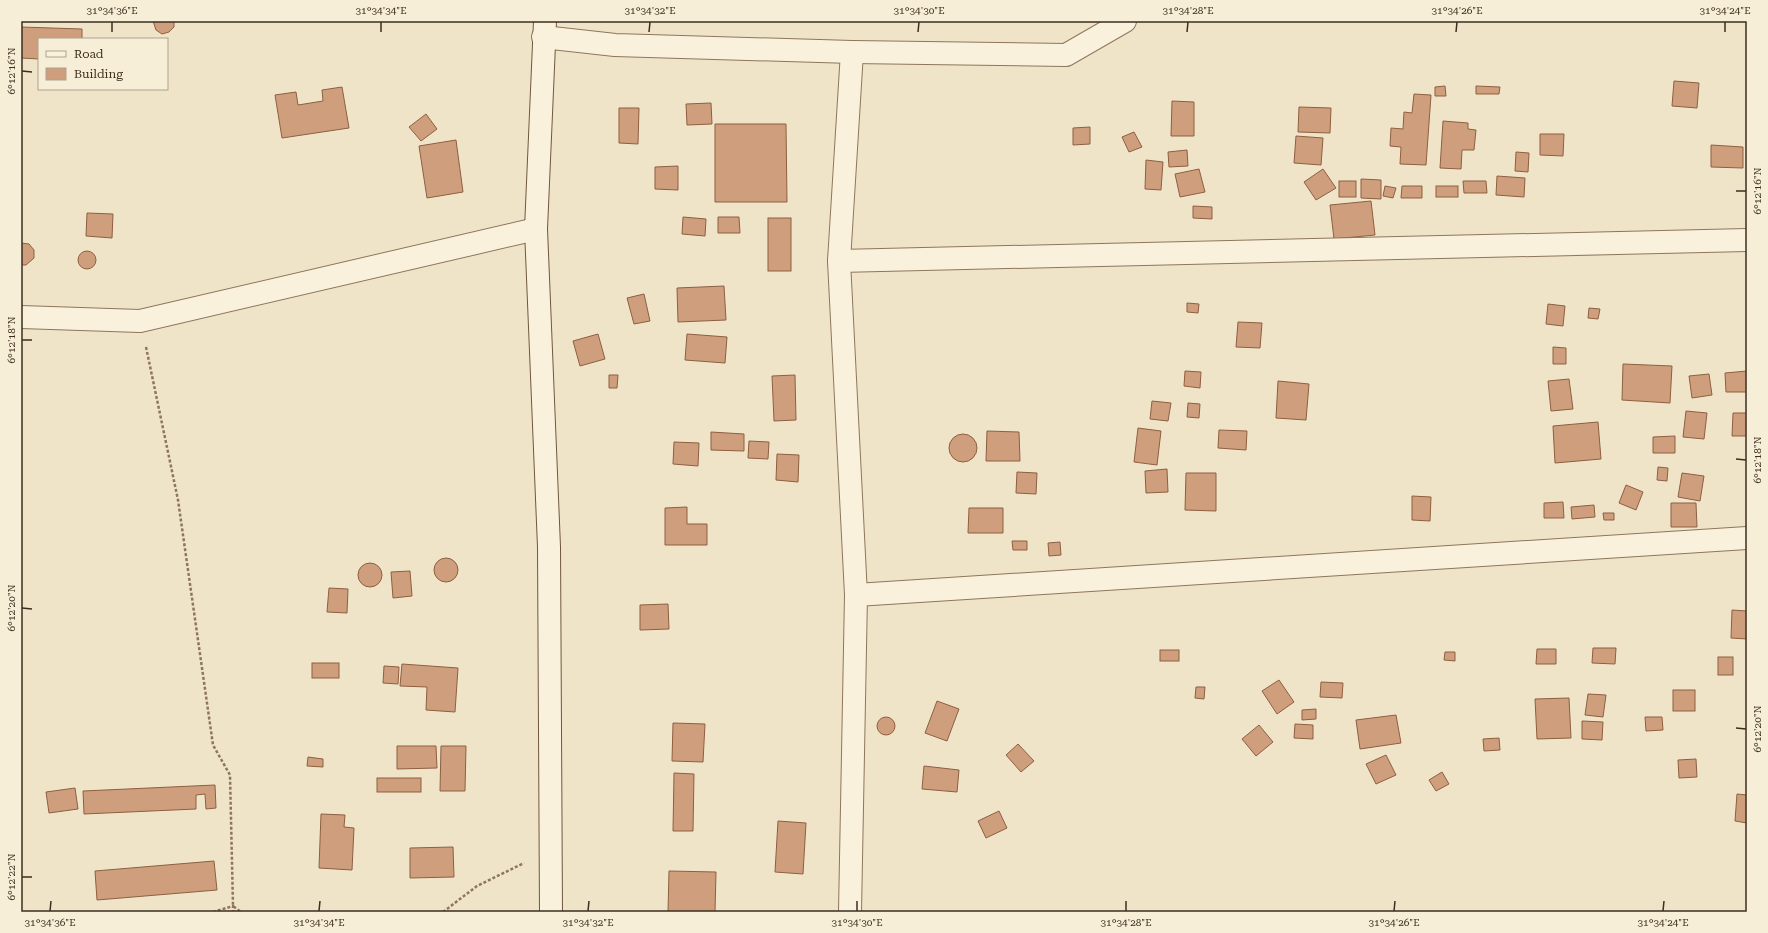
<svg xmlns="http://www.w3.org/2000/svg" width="1768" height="933" font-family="'Roboto Serif',serif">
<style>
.building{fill:#cf9f7d;stroke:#8d5f41}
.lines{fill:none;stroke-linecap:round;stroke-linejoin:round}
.street-casing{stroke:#8d765c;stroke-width:24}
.secondary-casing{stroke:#6f573f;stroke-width:24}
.path{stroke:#8d765c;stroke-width:2.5;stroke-dasharray:3 2;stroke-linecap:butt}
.street{stroke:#faf1dc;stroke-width:22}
.secondary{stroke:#faf1dc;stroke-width:22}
.ticks{fill:none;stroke:#3d2e20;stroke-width:1.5}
.neatline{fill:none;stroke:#3d2e20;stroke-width:1.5}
.ticks-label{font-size:10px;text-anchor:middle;fill:#3d2e20}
</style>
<rect width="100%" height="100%" fill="#f0e4c8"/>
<g class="building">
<path d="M153,21H174V27L169,32L162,34L156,30Z"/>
<path d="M21,27L82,29V39H39V59L21,58Z"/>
<path d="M1674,81L1699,83L1697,108L1672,106Z"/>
<path d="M1445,86L1446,96H1435V87Z"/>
<path d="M1476,86L1500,87L1499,94H1476Z"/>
<path d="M342,87L349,128L282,138L275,95L296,92L298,105L323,101L322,90Z"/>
<path d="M1414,94L1431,95L1426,165L1400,164L1401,147L1390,146L1391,128L1403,129L1404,112L1412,113Z"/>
<path d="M1172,101L1194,102V136H1171Z"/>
<path d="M711,103L712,124L687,125L686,104Z"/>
<path d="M1299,107L1331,108L1330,133L1298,132Z"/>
<path d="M619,108H639L638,144L619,143Z"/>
<path d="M426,114L437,129L421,141L409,127Z"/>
<path d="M1443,121L1468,123V129L1476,130L1474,150H1462L1461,169L1440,168Z"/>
<path d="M715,124H786L787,202H715Z"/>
<path d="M1090,127V144L1073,145V128Z"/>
<path d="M1134,132L1142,147L1129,152L1122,137Z"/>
<path d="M1540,134H1564L1563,156L1540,155Z"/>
<path d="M1296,136L1323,138L1321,165L1294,163Z"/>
<path d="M456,140L463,192L427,198L419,146Z"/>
<path d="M1711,145L1743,147V168L1711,167Z"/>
<path d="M1187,150L1188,166L1169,167L1168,152Z"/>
<path d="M1516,152L1529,153L1528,172L1515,171Z"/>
<path d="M1146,160L1163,162L1161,190L1145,189Z"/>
<path d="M678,166V190L655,189V167Z"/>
<path d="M1199,169L1205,192L1180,197L1175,174Z"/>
<path d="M1323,169L1336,188L1316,200L1304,182Z"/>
<path d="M1497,176L1525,178L1524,197L1496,195Z"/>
<path d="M1361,179L1381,180V199L1361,198Z"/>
<rect x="1339" y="181" width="17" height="16"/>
<path d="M1463,181H1486L1487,193H1464Z"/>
<path d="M1385,186L1396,188L1393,198L1383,196Z"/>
<path d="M1402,186H1422V198H1401Z"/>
<rect x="1436" y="186" width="22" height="11"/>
<path d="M1371,201L1375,235L1334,239L1330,205Z"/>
<path d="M1193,206L1212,207V219L1193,218Z"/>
<path d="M87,213L113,214L112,238L86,236Z"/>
<path d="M683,217L706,219L705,236L682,234Z"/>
<path d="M718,217H739L740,233H718Z"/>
<rect x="768" y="218" width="23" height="53"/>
<path d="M21,243L29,244L34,250V258L26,265H21Z"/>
<circle cx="87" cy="260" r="9"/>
<path d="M724,286L726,320L678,322L677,288Z"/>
<path d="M644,294L650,321L634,324L627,298Z"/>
<path d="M1187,303L1199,304L1198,313L1187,312Z"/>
<path d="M1548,304L1565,306L1563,326L1546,324Z"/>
<path d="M1589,308L1600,309L1598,319L1588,318Z"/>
<path d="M1238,322L1262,323L1260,348L1236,347Z"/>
<path d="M598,334L605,359L580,366L573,341Z"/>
<path d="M687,334L727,337L725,363L685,360Z"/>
<path d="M1553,347L1566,348V364H1553Z"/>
<path d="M1623,364L1672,366L1670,403L1622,400Z"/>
<path d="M1185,371L1201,372L1200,388L1184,386Z"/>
<path d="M1747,371V392H1726L1725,373Z"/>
<path d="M1709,374L1712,395L1692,398L1689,376Z"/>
<path d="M609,375H618L617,388H609Z"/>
<path d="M795,375L796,420L774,421L772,376Z"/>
<path d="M1569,379L1573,409L1551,411L1548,381Z"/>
<path d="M1278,381L1309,384L1306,420L1276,418Z"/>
<path d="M1152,401L1171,403L1168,421L1150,419Z"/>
<path d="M1188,403L1200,404L1199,418L1187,417Z"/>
<path d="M1686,411L1707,413L1704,439L1683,437Z"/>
<path d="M1733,413H1747V436H1732Z"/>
<path d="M1598,422L1601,459L1555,463L1553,426Z"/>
<path d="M1138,428L1161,431L1157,465L1134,462Z"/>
<path d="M1219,430L1247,431L1246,450L1218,448Z"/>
<path d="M987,431L1019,432L1020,461H986Z"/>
<path d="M711,432L744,434V451L711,450Z"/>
<circle cx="963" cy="448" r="14"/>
<path d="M1675,436V453H1653V437Z"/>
<path d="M749,441L769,442L768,459L748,458Z"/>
<path d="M674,442L699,443L698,466L673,464Z"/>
<path d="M777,454L799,455L798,482L776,480Z"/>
<path d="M1658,467L1668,468L1667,481L1657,480Z"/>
<path d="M1167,469L1168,492L1146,493L1145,471Z"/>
<path d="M1017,472L1037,473L1036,494L1016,493Z"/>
<path d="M1186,473H1216V511L1185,510Z"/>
<path d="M1682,473L1704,476L1700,501L1678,497Z"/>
<path d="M1626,485L1643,492L1636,510L1619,503Z"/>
<path d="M1412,496L1431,497L1430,521L1412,520Z"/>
<path d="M1563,502L1564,518H1544V503Z"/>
<path d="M1671,503H1696L1697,527H1671Z"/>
<path d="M1594,505L1595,517L1572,519L1571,507Z"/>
<path d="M687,507V524H707V545H665V508Z"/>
<path d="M969,508H1003V533H968Z"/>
<path d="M1603,513H1614V520H1604Z"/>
<path d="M1012,541H1027V550H1013Z"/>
<path d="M1060,542L1061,555L1049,556L1048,543Z"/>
<circle cx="446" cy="570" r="12"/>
<circle cx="370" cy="575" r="12"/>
<path d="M410,571L412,596L393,598L391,572Z"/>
<path d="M329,588L348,589L347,613L327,612Z"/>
<path d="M668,604L669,629L640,630V605Z"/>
<path d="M1732,610L1747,611V639L1731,638Z"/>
<path d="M1593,648H1616L1615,664L1592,663Z"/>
<path d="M1537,649H1556V664H1536Z"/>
<rect x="1160" y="650" width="19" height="11"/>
<path d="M1445,652H1455V661L1444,660Z"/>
<rect x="1718" y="657" width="15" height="18"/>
<rect x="312" y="663" width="27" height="15"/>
<path d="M402,664L458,668L455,712L426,710L427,687L400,686Z"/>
<path d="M384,666L399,667L398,684L383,683Z"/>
<path d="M1279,680L1294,702L1277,714L1262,691Z"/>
<path d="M1321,682L1343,683L1342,698L1320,697Z"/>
<path d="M1196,687H1205L1204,699L1195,698Z"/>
<rect x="1673" y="690" width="22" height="21"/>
<path d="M1588,694L1606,695L1603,717L1585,715Z"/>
<path d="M1569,698L1571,738L1537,739L1535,699Z"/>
<path d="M937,701L959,709L947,741L925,733Z"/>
<path d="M1316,709V719L1302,720V710Z"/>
<path d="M1396,715L1401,743L1360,749L1356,720Z"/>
<path d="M1645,717H1662L1663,730L1646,731Z"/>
<circle cx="886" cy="726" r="9"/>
<path d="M1582,721L1603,722L1602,740L1582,739Z"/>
<path d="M673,723L705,724L703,762L672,761Z"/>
<path d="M1295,724L1313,725V739L1294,738Z"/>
<path d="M1259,725L1273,742L1256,756L1242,739Z"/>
<path d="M1499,738L1500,750L1484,751L1483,739Z"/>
<path d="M1018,744L1034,761L1021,772L1006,755Z"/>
<path d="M397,746H436L437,768L397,769Z"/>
<path d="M441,746H466L465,791H440Z"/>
<path d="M1386,755L1396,775L1376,784L1366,764Z"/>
<path d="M308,757L323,759V767L307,766Z"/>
<path d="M1696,759L1697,777L1679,778L1678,760Z"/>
<path d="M924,766L959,770L957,792L922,789Z"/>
<path d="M1442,772L1449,784L1436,791L1429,780Z"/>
<path d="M674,773L694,774L693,831H673Z"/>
<rect x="377" y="778" width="44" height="14"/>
<path d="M215,785L216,808L206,809L205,794L196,795V809L84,814L83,791Z"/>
<path d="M75,788L78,809L49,813L46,792Z"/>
<path d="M1737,794L1747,795V823L1735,821Z"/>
<path d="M999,811L1007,828L986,838L978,821Z"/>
<path d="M321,814L345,815L344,827L354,828L352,870L319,868Z"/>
<path d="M778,821L806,823L803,874L775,872Z"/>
<path d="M453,847L454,877L410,878V848Z"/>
<path d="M214,861L217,890L97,900L95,871Z"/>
<path d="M669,871L716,872L715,912H668Z"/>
</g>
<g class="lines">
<g class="street-casing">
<g id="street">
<path d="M543,37L615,45L852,52L1066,55L1125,21"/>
<path d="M839,261L1747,240"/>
<path d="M21,317L140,321L536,229"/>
<path d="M856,595L1747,538"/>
<path d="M850,912L856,595L839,261L852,52"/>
</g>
</g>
<g class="secondary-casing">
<path id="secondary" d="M545,21L536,229L549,547L551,912"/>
</g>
<g class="path">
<path d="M146,347L178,500L213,745L230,775L233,906L241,912"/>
<path d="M213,912L233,906V912"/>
<path d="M443,912L477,886L524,863"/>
</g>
<use href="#street" class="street"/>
<use href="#secondary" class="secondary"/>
</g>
<path class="ticks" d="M112,32V22M381,32V22M649,32L650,22M918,32L919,22M1187,32L1188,22M1456,32L1457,22M1725,32V22M22,71L32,72M1736,191H1746M22,340H32M1736,459L1746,460M22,608L32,609M1736,728L1746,729M22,877H32M50,911L51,901M319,911L320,901M588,911L589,901M857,911V901M1126,911V901M1394,911L1395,901M1663,911L1664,901"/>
<rect width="1768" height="933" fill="none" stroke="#f7eed8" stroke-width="44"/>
<rect x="38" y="38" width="130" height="52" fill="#f7eed8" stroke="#ada18e"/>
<rect x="46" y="51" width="20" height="6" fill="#faf1dc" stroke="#ada18e"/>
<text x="74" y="58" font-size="12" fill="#3d2e20">Road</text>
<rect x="46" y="68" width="20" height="12" fill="#cf9f7d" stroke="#ada18e"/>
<text x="74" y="78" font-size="12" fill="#3d2e20">Building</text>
<rect x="22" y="22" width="1724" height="889" class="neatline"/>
<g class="ticks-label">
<text x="112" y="14">31°34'36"E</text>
<text x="381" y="14">31°34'34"E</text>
<text x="650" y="14">31°34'32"E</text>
<text x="919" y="14">31°34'30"E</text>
<text x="1188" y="14">31°34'28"E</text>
<text x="1457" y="14">31°34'26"E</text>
<text x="1725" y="14">31°34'24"E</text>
<text transform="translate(11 71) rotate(-90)" y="4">6°12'16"N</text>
<text transform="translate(1757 191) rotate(-90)" y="4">6°12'16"N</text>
<text transform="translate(11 340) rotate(-90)" y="4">6°12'18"N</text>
<text transform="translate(1757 460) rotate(-90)" y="4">6°12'18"N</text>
<text transform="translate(11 608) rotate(-90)" y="4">6°12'20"N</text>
<text transform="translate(1757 729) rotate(-90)" y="4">6°12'20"N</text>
<text transform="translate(11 877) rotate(-90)" y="4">6°12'22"N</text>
<text x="50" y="926">31°34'36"E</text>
<text x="319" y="926">31°34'34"E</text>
<text x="588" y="926">31°34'32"E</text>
<text x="857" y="926">31°34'30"E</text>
<text x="1126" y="926">31°34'28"E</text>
<text x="1394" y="926">31°34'26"E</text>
<text x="1663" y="926">31°34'24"E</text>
</g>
</svg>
